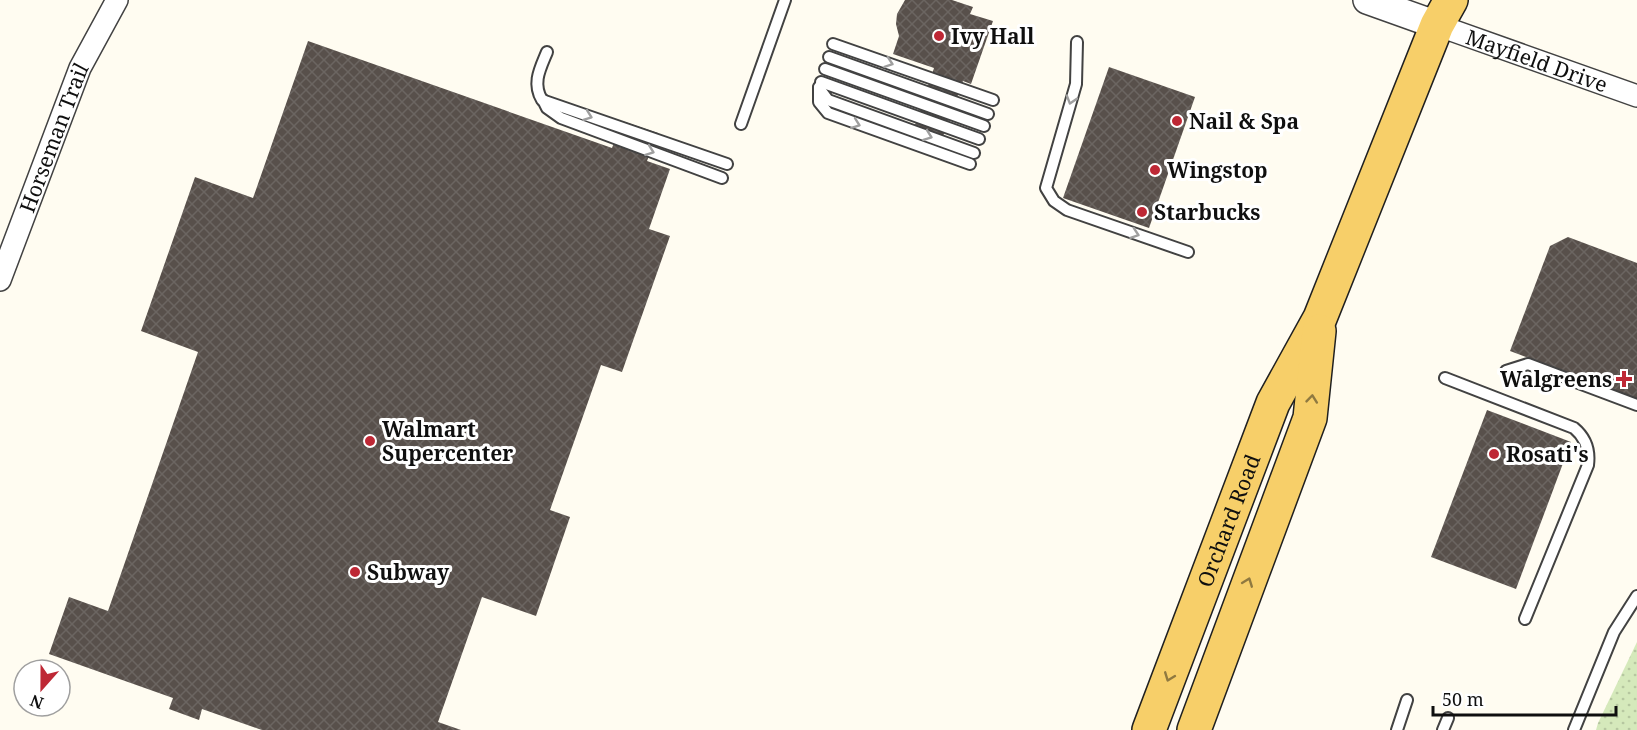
<svg xmlns="http://www.w3.org/2000/svg" width="1637" height="730" font-family="'Noto Serif',serif">
<style>
.park{fill:url(#park-dots)}
.building{fill:url(#building-cross-hatch)}
.lines{fill:none;stroke-linecap:round;stroke-linejoin:round}
.service-casing{stroke:#424242;stroke-width:14}
.minor-casing{stroke:#424242;stroke-width:24}
.tertiary-casing{stroke:#424242;stroke-width:30}
.primary-casing{stroke:#202020;stroke-width:36}
.service{stroke:#fff;stroke-width:10}
.minor{stroke:#fff;stroke-width:21}
.tertiary{stroke:#fff;stroke-width:27}
.primary{stroke:#f7cf69;stroke-width:33}
.oneway{stroke:#9f9f9f}
.oneway2{stroke:#8f7940}
.poi-dot{fill:#be2835;stroke:#fff;stroke-width:2}
.labels{text-anchor:middle;dominant-baseline:central;stroke-width:6;stroke-linejoin:round;paint-order:stroke}
.poi-label{font-size:21px;font-weight:bold;fill:#0f0f0f;stroke:#fff;text-anchor:start}
.street-label{font-size:21px;fill:#0f0f0f;stroke:#fff}
</style>
<defs>
<pattern id="park-dots" width="8" height="8" patternUnits="userSpaceOnUse" patternTransform="scale(1.5)"><rect width="8" height="8" fill="#d5e9bb"/><path d="M2 2h.1M6 6h.1" fill="none" stroke="#b6c7a0" stroke-width="1.8" stroke-linecap="round"/></pattern>
<pattern id="building-cross-hatch" width="8" height="8" patternUnits="userSpaceOnUse" patternTransform="scale(1.5)"><rect width="8" height="8" fill="#58504b"/><path d="M0 0l8 8M0 8l8-8" fill="none" stroke="#6b6561"/></pattern>
</defs>
<rect width="100%" height="100%" fill="#fffcf1"/>
<path class="park" d="M1637,642V730H1596L1598,723Z"/>
<g class="building">
<path d="M905,0H952L973,7L970,14L993,21L971,84L963,81L942,139L914,128L934,68L893,54L899,36L896,24L897,14Z"/>
<path d="M308,41L612,148L622,121L658,133L647,161L670,169L649,229L670,236L622,372L601,365L550,510L570,517L536,616L482,597L438,722L461,730H262L202,709L199,720L169,709L173,698L49,654L69,597L108,611L198,352L141,331L195,177L253,198Z"/>
<path d="M1109,67L1195,97L1149,228L1063,198Z"/>
<path d="M1568,237L1637,263V399L1510,351L1550,246Z"/>
<path d="M1487,410L1571,442L1516,589L1431,557Z"/>
</g>
<g class="lines">
<g class="service-casing">
<g id="service">
<path d="M1077,42L1076,84L1046,188L1054,201L1067,210L1188,252"/>
<path d="M833,44L993,100"/>
<path d="M547,52C540,69 532,83 542,100L727,164"/>
<path d="M829,57L988,114"/>
<path d="M825,69L984,126"/>
<path d="M821,82L979,139"/>
<path d="M819,87V102L828,113L970,164"/>
<path d="M819,88L828,100L974,153"/>
<path d="M543,100L547,108L561,118L722,178"/>
<path d="M741,124L785,0"/>
<path d="M1506,371L1528,364L1637,405"/>
<path d="M1445,378L1574,428C1586,438 1590,450 1588,465L1525,619"/>
<path d="M1397,730L1407,700"/>
<path d="M1443,730L1448,718"/>
<path d="M1574,730L1614,632L1637,596"/>
</g>
</g>
<g class="minor-casing">
<g id="minor">
<path id="s1" d="M1437,25L1637,96"/>
<path id="s2" d="M0,280L80,68L117,0"/>
</g>
</g>
<g class="tertiary-casing">
<path id="tertiary" d="M1367,0L1437,25"/>
</g>
<g class="primary-casing">
<g id="primary">
<path id="s3" d="M1149,730L1273,403L1320,318L1437,25L1451,0"/>
<path d="M1194,730L1310,418L1319,331"/>
</g>
</g>
<use href="#service" class="service"/>
<use href="#minor" class="minor"/>
<use href="#tertiary" class="tertiary"/>
<use href="#primary" class="primary"/>
</g>
<defs><path id="oneway-chevron" d="M-2-3.5L2.5 0L-2 3.5" fill="none" stroke-width="1.6" stroke-linecap="round" stroke-linejoin="round" transform="scale(1.5)"/></defs>
<g class="oneway">
<use href="#oneway-chevron" transform="translate(889 63) rotate(19)"/>
<use href="#oneway-chevron" transform="translate(1071 100) rotate(107)"/>
<use href="#oneway-chevron" transform="translate(588 116) rotate(20)"/>
<use href="#oneway-chevron" transform="translate(856 124) rotate(20)"/>
<use href="#oneway-chevron" transform="translate(928 136) rotate(20)"/>
<use href="#oneway-chevron" transform="translate(650 151) rotate(20)"/>
<use href="#oneway-chevron" transform="translate(1135 234) rotate(19)"/>
</g>
<g class="oneway2">
<use href="#oneway-chevron" transform="translate(1312 399) rotate(-84)"/>
<use href="#oneway-chevron" transform="translate(1248 582) rotate(-69)"/>
<use href="#oneway-chevron" transform="translate(1169 677) rotate(111)"/>
</g>
<g class="poi-dot">
<circle cx="939" cy="36" r="6"/>
<circle cx="1177" cy="121" r="6"/>
<circle cx="1155" cy="170" r="6"/>
<circle cx="1142" cy="212" r="6"/>
<path d="M1621 370h6v6h6v6h-6v6h-6v-6h-6v-6h6z"/>
<circle cx="370" cy="441" r="6"/>
<circle cx="1494" cy="454" r="6"/>
<circle cx="355" cy="572" r="6"/>
</g>
<g class="labels">
<g class="poi-label">
<text x="951" y="36">Ivy Hall</text>
<text x="1189" y="121">Nail &amp; Spa</text>
<text x="1167" y="170">Wingstop</text>
<text x="1154" y="212">Starbucks</text>
<text x="1612" y="379" text-anchor="end">Walgreens</text>
<text x="382" y="429">Walmart<tspan x="382" dy="24">Supercenter</tspan></text>
<text x="1506" y="454">Rosati's</text>
<text x="367" y="572">Subway</text>
</g>
<g class="street-label">
<text stroke="none"><textPath href="#s1" startOffset="106">Mayfield Drive</textPath></text>
<text stroke="none"><textPath href="#s2" startOffset="152">Horseman Trail</textPath></text>
<text stroke="none"><textPath href="#s3" startOffset="224">Orchard Road</textPath></text>
</g>
</g>
<g transform="translate(42 688) rotate(201)"><circle r="28" fill="#ffffff" stroke="#9f9f9f" stroke-width="1.5"/>
<path d="M0-4.5L10 22L0 15L-10 22Z" fill="#be2835"/>
<text y="-9" font-size="16" font-weight="bold" text-anchor="middle" fill="#0f0f0f">N</text>
</g>
<path d="M1433 706v9h183v-9" fill="none" stroke="#0f0f0f" stroke-width="3"/>
<text x="1442" y="706" font-size="18" fill="#0f0f0f" stroke="#ffffff" stroke-width="4.5" paint-order="stroke">50 m</text>
</svg>
